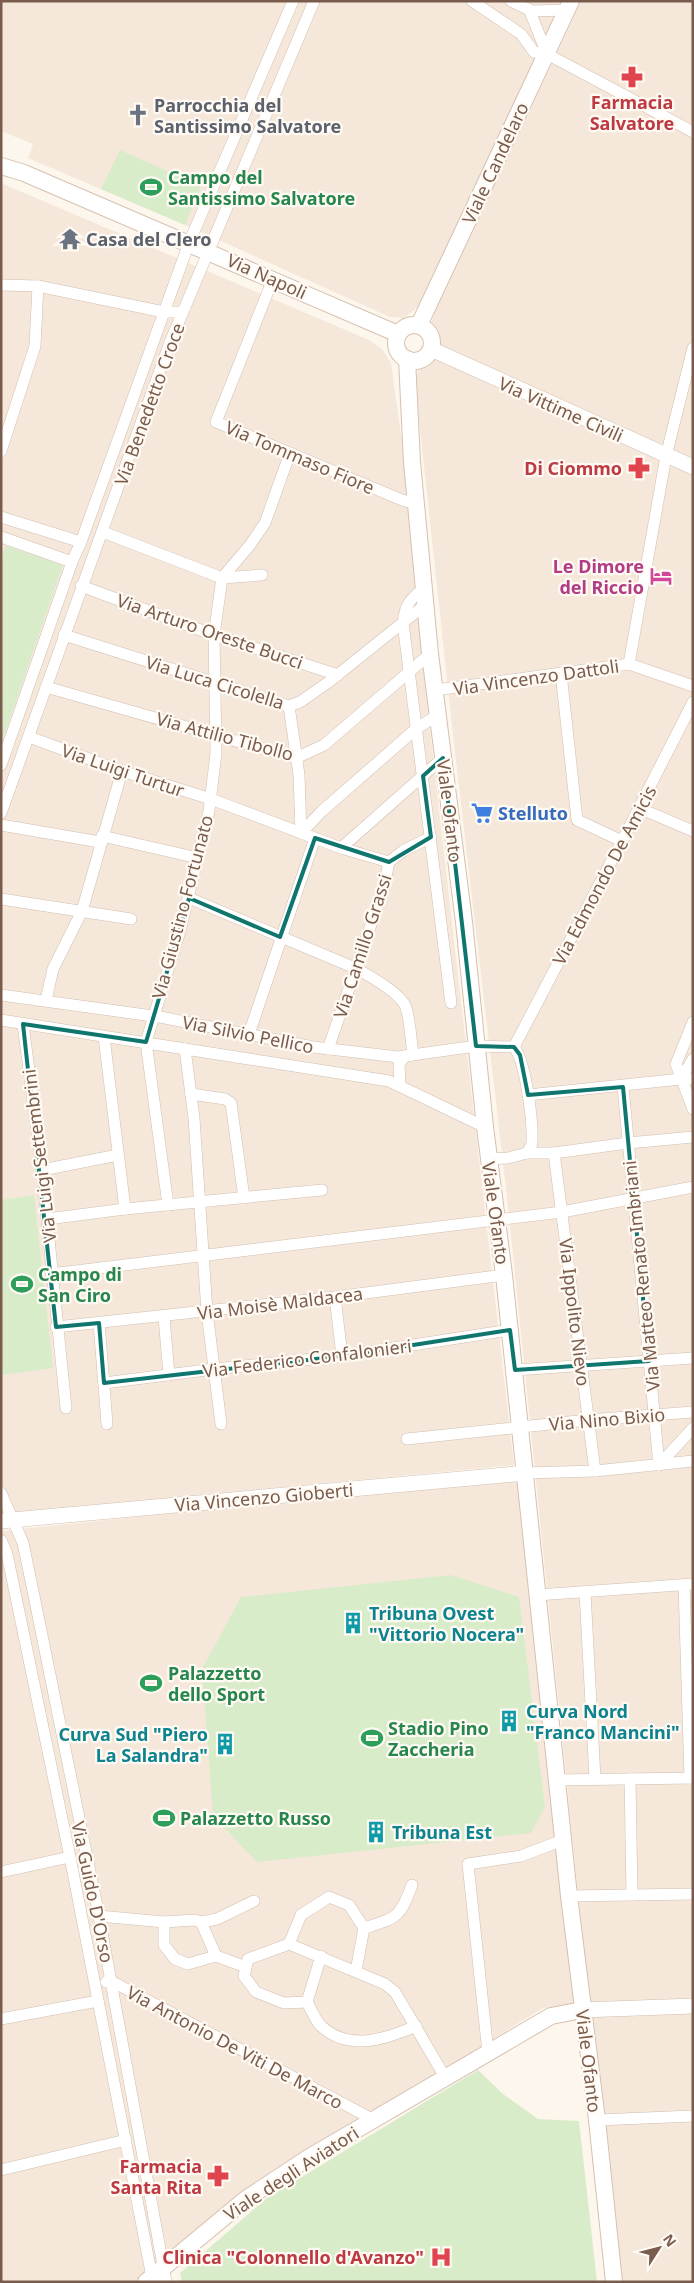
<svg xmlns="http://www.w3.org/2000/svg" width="694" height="2283" font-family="'Noto Sans',sans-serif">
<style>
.residential{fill:#f5e8da}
.green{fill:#d8ecc9}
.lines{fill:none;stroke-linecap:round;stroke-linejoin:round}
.minor-casing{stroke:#d1beb0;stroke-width:12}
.tertiary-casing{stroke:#d1beb0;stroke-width:16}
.secondary-casing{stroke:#d6c0b0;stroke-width:18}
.minor{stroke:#fff;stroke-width:11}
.tertiary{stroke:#fff;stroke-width:15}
.secondary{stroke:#fff;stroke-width:16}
.marked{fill:none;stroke:#0f766e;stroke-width:4;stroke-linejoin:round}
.labels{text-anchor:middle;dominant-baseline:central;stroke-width:4.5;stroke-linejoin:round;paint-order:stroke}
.health-label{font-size:18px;font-weight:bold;fill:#be3a42;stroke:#fffaf3;text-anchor:end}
.worship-label{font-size:18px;font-weight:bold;fill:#5b616d;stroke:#fffaf3;text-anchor:start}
.street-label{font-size:18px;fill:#7a5c4d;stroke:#fffaf3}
.leisure-label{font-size:18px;font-weight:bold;fill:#27864d;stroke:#fffaf3;text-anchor:start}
.hotel-label{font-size:18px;font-weight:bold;fill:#b23c85;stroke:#fffaf3;text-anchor:end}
.shop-label{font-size:18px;font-weight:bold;fill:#366cbe;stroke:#fffaf3;text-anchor:start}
.culture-label{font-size:18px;font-weight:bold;fill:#0d838f;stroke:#fffaf3;text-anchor:start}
</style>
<rect width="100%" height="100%" fill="#fdf6ec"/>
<g class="residential">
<path d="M1,1H561L425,297L417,308L404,318L390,317L185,225L28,158L33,144L1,131Z"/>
<path d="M581,1H693V2282H622L592,2030L507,1197L453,735L415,382L434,313Z"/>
<path d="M1,183L369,340L382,349L391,363L404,457L423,669L514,1465L1,1514Z"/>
<path d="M523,1477L575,2005L543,2008L238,2198L138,2282H1V1531Z"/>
</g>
<g class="green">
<path d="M120,150L201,186L185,225L101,189Z"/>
<path d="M6,546L63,565L1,744V558Z"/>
<path d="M34,1195L53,1368L1,1375V1200Z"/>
<path d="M451,1575L519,1597L545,1807L531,1833L257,1862L213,1816L202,1669L241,1597Z"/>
<path d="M478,2070L503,2094L538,2119L579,2121L597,2282H182L180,2273L267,2198Z"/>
</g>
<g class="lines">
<g class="minor-casing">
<g id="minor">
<path d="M472,1L521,34L534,52L547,54L693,132"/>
<path d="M511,1L532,11L567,10"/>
<path d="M529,9L547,54"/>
<path d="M273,279L216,422L402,500L416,504"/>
<path d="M1,285L38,286L164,312H182"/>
<path d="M1,451L35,346L38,286"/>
<path d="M1,517L81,542"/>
<path d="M103,532L222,578L262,575"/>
<path d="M1,537L72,562"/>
<path d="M81,586L214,635L338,675"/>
<path d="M424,588C410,599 405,605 403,623L451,1003"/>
<path d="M64,635L289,706L300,702L330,681L426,604"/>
<path d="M629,664L666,456L693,348"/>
<path d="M561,673L577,820L622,841"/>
<path d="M46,687L296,758L324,745L430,654"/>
<path d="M435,690L629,664L693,686"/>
<path d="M289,706L299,775L301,833"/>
<path d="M29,737L122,771L211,799L341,848L389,862"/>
<path d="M1,765L72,562L81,542L189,243L293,1"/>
<path d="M639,808L693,831"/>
<path d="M1,813L169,345L314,1"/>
<path d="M1,825L100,842"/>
<path d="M301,833L322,811L417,728L438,715"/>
<path d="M102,836L198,858"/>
<path d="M341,848L443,758"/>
<path d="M189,898L355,968C370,976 397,991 405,1005C410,1016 411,1042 413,1055"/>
<path d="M1,899L131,919"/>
<path d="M1,995L160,1017L313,1047L398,1057L476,1046L514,1047C526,1062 533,1122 532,1142C532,1146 529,1149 527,1153L508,1158L489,1159"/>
<path d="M46,1000L53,969L82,911L122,771"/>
<path d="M1,1020L389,1081L485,1127"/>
<path d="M693,1022L676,1064L693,1109"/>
<path d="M23,1024L42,1170L66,1408"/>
<path d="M249,1034L315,838"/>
<path d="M104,1037L125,1209"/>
<path d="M514,1047L622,841L693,702"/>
<path d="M185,1049L194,1118L207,1312L221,1424"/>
<path d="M328,1049L384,887L389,862L403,851L431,837"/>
<path d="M681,1079L693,1059"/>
<path d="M400,1086L399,1064L405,1056"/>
<path d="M623,1087L659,1465"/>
<path d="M191,1094L225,1099L231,1103L244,1198"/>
<path d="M528,1095L681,1079H693"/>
<path d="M527,1153H554L628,1143L693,1137"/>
<path d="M554,1153L595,1471"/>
<path d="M42,1170L118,1155"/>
<path d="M168,1205L146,1042L180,931L209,811L216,753L214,635L222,578L250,545L265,523L290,453"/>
<path d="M47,1219L125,1209L322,1190"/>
<path d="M51,1274L562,1212L693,1187"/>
<path d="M335,1297L342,1356"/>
<path d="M164,1317L169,1375"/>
<path d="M99,1323L107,1424"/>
<path d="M56,1327L335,1297L504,1275"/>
<path d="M515,1370L693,1358"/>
<path d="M104,1383L214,1369L342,1356L510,1330"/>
<path d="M407,1439L588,1420L693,1412"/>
<path d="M659,1465L693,1428"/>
<path d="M526,1473L595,1471L693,1461"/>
<path d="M1,1493L23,1543L33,1591L99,1916L166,2282"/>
<path d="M1,1540L7,1554L70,1857L153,2282"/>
<path d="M684,1585L690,1778"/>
<path d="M585,1592L595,1779"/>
<path d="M537,1595L693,1584"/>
<path d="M630,1779L632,1895"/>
<path d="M557,1780L693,1778"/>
<path d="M1,1872L70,1857"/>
<path d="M569,1896L693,1894"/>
<path d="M99,1916L164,1922"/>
<path d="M201,1922L217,1919L254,1901"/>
<path d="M364,1928C397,1918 400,1918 412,1885"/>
<path d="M289,1944L248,1959L244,1976L256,1992L284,2003L307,2002L321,1956"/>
<path d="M216,1956L201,1922L195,1920L164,1922V1945L175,1959L188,1964L216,1956L246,1967"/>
<path d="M356,1971L364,1928L349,1905L329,1897L301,1915L289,1944L385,1984L395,1992L445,2077"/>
<path d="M106,1982L111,1981L374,2120"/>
<path d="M307,2002C311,2009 315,2020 321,2026C349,2052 386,2039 416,2026"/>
<path d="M1,2019L98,2001"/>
<path d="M488,2053L468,1864L521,1856L563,1840"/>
<path d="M597,2120L693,2116"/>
<path d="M1,2170L126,2140"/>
</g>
</g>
<g class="tertiary-casing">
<g id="tertiary">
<path d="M431,349L693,467"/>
<path d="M1,1521L526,1473"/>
<path d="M582,2010L693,2006"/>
</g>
</g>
<g class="secondary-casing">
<g id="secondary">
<path d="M1,166L24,173L398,334"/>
<path d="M419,325L571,1"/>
<circle cx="414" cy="343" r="18"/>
<path d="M407,359L412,462L430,654L464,922L485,1127L504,1275L569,1896L597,2120L614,2282"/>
<path d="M146,2282L246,2199L308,2158L551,2016L582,2010"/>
</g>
</g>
<use href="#minor" class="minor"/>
<use href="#tertiary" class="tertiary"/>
<use href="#secondary" class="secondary"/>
</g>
<path class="marked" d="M443,758L476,1046L514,1047L520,1055L528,1095L623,1087L649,1361L515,1370L510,1330L342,1356L104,1383L99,1323L56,1327L23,1024L146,1042L189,898L280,937L315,838L389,862L431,837L423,776Z"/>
<defs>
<g id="pharmacy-bare" transform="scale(1.725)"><path d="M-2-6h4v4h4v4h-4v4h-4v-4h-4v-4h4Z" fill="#e0444e" stroke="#fffaf3" stroke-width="2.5" paint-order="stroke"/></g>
<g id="church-bare" transform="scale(1.725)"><path d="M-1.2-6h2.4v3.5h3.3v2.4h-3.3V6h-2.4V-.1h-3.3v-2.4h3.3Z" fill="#6b7280" stroke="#fffaf3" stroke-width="2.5" paint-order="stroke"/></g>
<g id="stadium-bare" transform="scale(1.725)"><path d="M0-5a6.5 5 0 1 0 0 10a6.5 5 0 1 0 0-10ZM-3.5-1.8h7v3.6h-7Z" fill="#2e9e5b" stroke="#fffaf3" stroke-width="2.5" paint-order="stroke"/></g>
<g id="temple-bare" transform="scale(1.725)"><path d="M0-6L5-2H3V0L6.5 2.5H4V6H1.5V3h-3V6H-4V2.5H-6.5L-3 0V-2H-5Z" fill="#6b7280" stroke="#fffaf3" stroke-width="2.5" paint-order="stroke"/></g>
<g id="hotel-bare" transform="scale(1.725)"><path d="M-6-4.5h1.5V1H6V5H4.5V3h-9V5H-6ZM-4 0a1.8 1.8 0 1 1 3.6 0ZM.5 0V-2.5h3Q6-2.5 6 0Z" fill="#d1479c" stroke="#fffaf3" stroke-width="2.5" paint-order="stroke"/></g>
<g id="supermarket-bare" transform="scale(1.725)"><path d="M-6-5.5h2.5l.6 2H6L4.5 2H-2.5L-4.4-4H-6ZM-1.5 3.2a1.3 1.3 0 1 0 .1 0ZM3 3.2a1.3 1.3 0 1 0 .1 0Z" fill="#3f7fe0" stroke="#fffaf3" stroke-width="2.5" paint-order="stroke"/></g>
<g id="building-bare" transform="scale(1.725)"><path d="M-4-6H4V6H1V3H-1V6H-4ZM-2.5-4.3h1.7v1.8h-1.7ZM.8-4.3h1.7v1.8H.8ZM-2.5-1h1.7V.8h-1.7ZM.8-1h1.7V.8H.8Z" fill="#0f9aa8" stroke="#fffaf3" stroke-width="2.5" paint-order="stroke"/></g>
<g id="hospital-bare" transform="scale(1.725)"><path d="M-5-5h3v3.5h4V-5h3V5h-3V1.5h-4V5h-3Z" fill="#e0444e" stroke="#fffaf3" stroke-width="2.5" paint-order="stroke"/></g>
</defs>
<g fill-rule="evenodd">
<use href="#pharmacy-bare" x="632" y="77"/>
<use href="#church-bare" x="138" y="115"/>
<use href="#stadium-bare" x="151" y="187"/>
<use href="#temple-bare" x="70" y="239"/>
<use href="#pharmacy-bare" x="639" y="468"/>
<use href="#hotel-bare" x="661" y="576"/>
<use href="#supermarket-bare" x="482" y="813"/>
<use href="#stadium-bare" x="22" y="1284"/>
<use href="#building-bare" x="353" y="1623"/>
<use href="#stadium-bare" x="151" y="1683"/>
<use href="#building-bare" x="509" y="1721"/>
<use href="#stadium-bare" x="372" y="1738"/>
<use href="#building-bare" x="225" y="1744"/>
<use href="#stadium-bare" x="164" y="1818"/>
<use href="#building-bare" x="376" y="1832"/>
<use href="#pharmacy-bare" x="218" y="2176"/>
<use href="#hospital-bare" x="441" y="2257"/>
</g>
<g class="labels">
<g class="health-label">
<text x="632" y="102" text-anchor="middle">Farmacia<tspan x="632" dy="21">Salvatore</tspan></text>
<text x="622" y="468">Di Ciommo</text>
<text x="202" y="2166">Farmacia<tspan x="202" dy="21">Santa Rita</tspan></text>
<text x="424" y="2257">Clinica "Colonnello d'Avanzo"</text>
</g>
<g class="worship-label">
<text x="154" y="105">Parrocchia del<tspan x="154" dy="21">Santissimo Salvatore</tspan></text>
<text x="86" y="239">Casa del Clero</text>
</g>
<g class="street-label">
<text transform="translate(495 163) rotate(-65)">Viale Candelaro</text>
<text transform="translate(267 276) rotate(24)">Via Napoli</text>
<text transform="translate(149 404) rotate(-70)">Via Benedetto Croce</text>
<text transform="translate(561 409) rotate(24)">Via Vittime Civili</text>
<text transform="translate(300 457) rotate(23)">Via Tommaso Fiore</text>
<text transform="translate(210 631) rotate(19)">Via Arturo Oreste Bucci</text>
<text transform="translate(536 677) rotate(-8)">Via Vincenzo Dattoli</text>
<text transform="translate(215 682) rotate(17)">Via Luca Cicolella</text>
<text transform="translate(225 736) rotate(15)">Via Attilio Tibollo</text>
<text transform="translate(123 770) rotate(19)">Via Luigi Turtur</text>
<text transform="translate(450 811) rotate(83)">Viale Ofanto</text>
<text transform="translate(604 875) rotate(-62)">Via Edmondo De Amicis</text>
<text transform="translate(182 907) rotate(-75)">Via Giustino Fortunato</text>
<text transform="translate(362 946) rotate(-72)">Via Camillo Grassi</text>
<text transform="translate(248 1034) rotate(11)">Via Silvio Pellico</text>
<text transform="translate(39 1156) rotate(-97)">Via Luigi Settembrini</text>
<text transform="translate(496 1213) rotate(82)">Viale Ofanto</text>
<text transform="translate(641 1276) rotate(-96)">Via Matteo Renato Imbriani</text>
<text transform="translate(280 1303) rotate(-7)">Via Moisè Maldacea</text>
<text transform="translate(575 1312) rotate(83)">Via Ippolito Nievo</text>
<text transform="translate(307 1358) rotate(-7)">Via Federico Confalonieri</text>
<text transform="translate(607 1419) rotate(-5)">Via Nino Bixio</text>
<text transform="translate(264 1497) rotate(-5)">Via Vincenzo Gioberti</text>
<text transform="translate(93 1892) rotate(78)">Via Guido D'Orso</text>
<text transform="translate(235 2047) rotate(28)">Via Antonio De Viti De Marco</text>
<text transform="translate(589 2061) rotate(83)">Viale Ofanto</text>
<text transform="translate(291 2173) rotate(-33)">Viale degli Aviatori</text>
</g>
<g class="leisure-label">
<text x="168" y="177">Campo del<tspan x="168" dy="21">Santissimo Salvatore</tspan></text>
<text x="38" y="1274">Campo di<tspan x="38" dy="21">San Ciro</tspan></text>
<text x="168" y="1673">Palazzetto<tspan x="168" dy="21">dello Sport</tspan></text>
<text x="388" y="1728">Stadio Pino<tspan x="388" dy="21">Zaccheria</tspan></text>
<text x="180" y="1818">Palazzetto Russo</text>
</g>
<g class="hotel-label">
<text x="644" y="566">Le Dimore<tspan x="644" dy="21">del Riccio</tspan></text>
</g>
<g class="shop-label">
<text x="498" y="813">Stelluto</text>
</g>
<g class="culture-label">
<text x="369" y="1613">Tribuna Ovest<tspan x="369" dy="21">"Vittorio Nocera"</tspan></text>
<text x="526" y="1711">Curva Nord<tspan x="526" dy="21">"Franco Mancini"</tspan></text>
<text x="208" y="1734" text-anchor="end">Curva Sud "Piero<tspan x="208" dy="21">La Salandra"</tspan></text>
<text x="392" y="1832">Tribuna Est</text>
</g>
</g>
<rect width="694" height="2283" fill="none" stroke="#7a5c4d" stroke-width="5"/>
<g transform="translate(659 2248) rotate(54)" stroke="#fffaf3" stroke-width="4" paint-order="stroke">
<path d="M0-4L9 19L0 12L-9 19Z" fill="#7a5c4d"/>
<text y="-8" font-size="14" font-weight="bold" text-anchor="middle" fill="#7a5c4d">N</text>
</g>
</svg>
